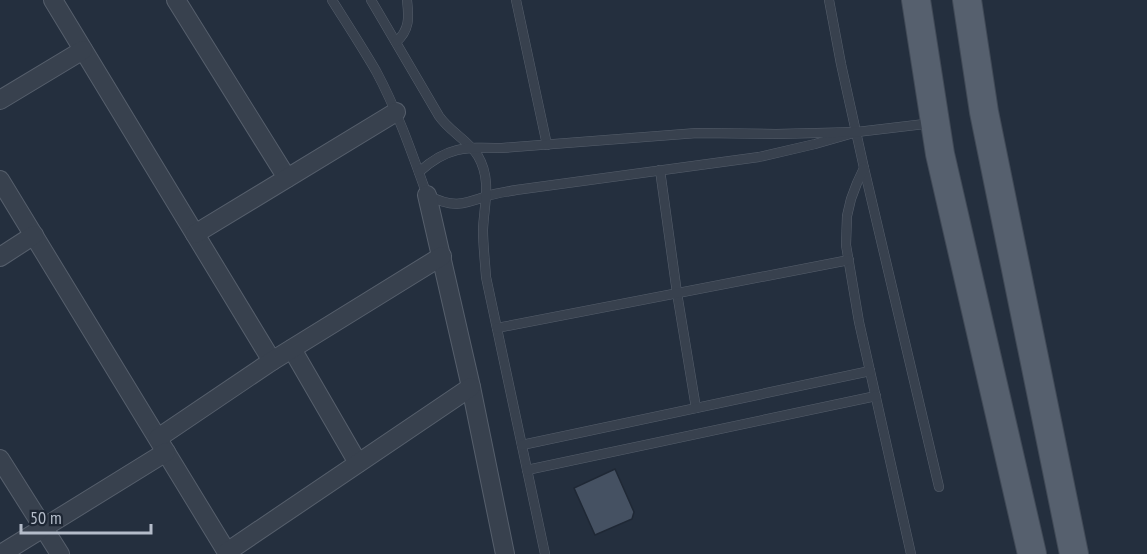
<svg xmlns="http://www.w3.org/2000/svg" width="1147" height="554" font-family="'PT Sans Narrow',sans-serif">
<style>
.building{fill:#455162;stroke:#1f2835;stroke-width:1.5}
.lines{fill:none;stroke-linecap:round;stroke-linejoin:round}
.lane-casing{stroke:#565f6c;stroke-width:10}
.street-casing{stroke:#565f6c;stroke-width:20}
.primary-casing{stroke:#414a57;stroke-width:30}
.lane{stroke:#38414e;stroke-width:9}
.street{stroke:#38414e;stroke-width:18}
.primary{stroke:#56606e;stroke-width:28}
</style>
<rect width="100%" height="100%" fill="#242f3e"/>
<path class="building" d="M615,469L634,512L632,519L595,535L574,488Z"/>
<g class="lines">
<g class="lane-casing">
<g id="lane">
<path d="M332,0C347,24 362,47 376,71C397,110 412,153 427,195C452,208 462,205 487,196C496,193 506,192 516,190L759,157L815,144L857,132"/>
<path d="M371,0L439,116C450,132 468,140 478,156C492,180 484,204 483,230C483,245 485,261 486,277L545,554"/>
<path d="M516,0L547,145"/>
<path d="M829,0L841,64L864,168L939,487"/>
<path d="M396,42C410,30 409,17 407,0"/>
<path d="M864,168L857,183L851,199L847,216L846,245L859,322L911,554"/>
<path d="M660,170L677,293L696,408"/>
<path d="M419,172C447,146 466,147 502,148L697,133L776,134L857,132L933,123"/>
<path d="M497,328L849,260"/>
<path d="M522,445L870,371"/>
<path d="M527,470L876,396"/>
</g>
</g>
<g class="street-casing">
<g id="street">
<path d="M53,0L272,361"/>
<path d="M176,0L287,178"/>
<path d="M0,100L83,50"/>
<path d="M0,180L228,554"/>
<path d="M427,195L471,387L505,554"/>
<path d="M195,234L396,112"/>
<path d="M0,257L34,235"/>
<path d="M292,349L358,463"/>
<path d="M158,438L272,361L442,256"/>
<path d="M0,459L60,554"/>
<path d="M227,552L471,387"/>
<path d="M1,554L166,452"/>
</g>
</g>
<g class="primary-casing">
<g id="primary">
<path d="M916,0L940,154L1032,554"/>
<path d="M967,0L984,112L1074,554"/>
</g>
</g>
<use href="#lane" class="lane"/>
<use href="#street" class="street"/>
<use href="#primary" class="primary"/>
</g>
<path d="M21 524v9h130v-9" fill="none" stroke="#b4bcc9" stroke-width="3"/>
<text x="30" y="524" font-size="18" fill="#b4bcc9" stroke="#1d2633" stroke-width="4.5" paint-order="stroke">50 m</text>
</svg>
